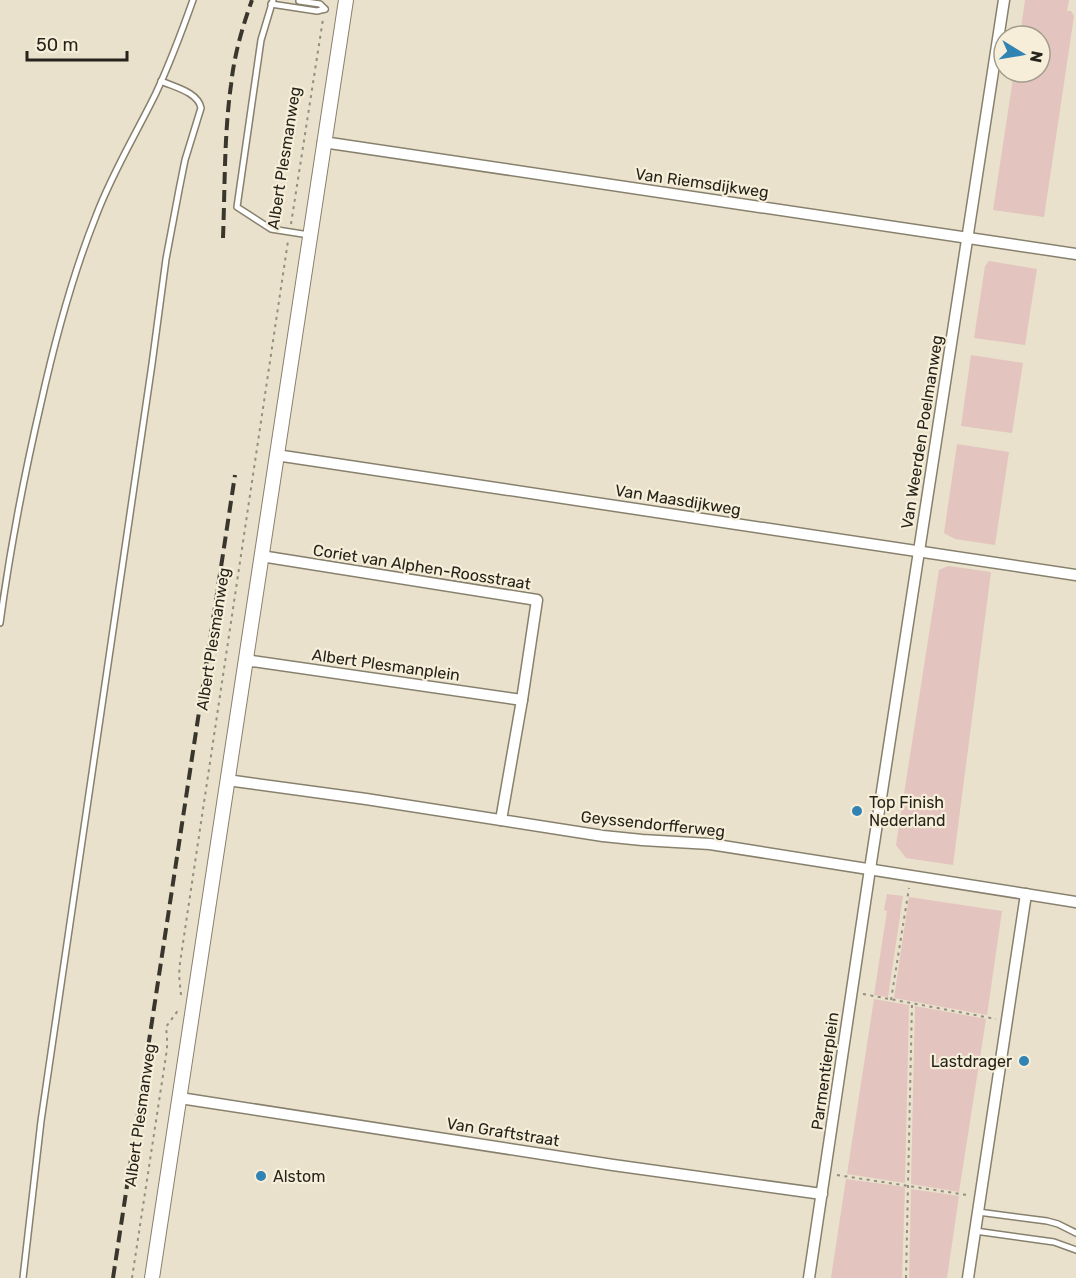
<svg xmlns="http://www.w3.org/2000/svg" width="1076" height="1278" font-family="Rubik,sans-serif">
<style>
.green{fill:#e3c4be}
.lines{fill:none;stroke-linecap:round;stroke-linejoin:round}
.service-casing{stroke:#87806d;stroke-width:8}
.minor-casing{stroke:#87806d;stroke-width:13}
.tertiary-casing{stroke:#87806d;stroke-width:16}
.path{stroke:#938e7f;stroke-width:2;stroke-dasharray:3 4.5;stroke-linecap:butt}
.service{stroke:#fff;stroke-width:5}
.minor{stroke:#fff;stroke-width:10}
.tertiary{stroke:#fff;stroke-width:14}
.rail{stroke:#39372d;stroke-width:4;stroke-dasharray:12 6;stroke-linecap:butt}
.poi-dot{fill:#3083b3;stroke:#f6eed9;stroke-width:2}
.labels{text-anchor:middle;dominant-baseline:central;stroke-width:4.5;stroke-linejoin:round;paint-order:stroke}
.street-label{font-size:16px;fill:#25231b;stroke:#f6eed9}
.poi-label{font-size:16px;fill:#25231b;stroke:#f6eed9;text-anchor:start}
</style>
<rect width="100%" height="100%" fill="#e9e1cc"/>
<g class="green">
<path d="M1025,0H1069L1067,11H1071L1074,16L1044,217L993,210L1014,72H1040V36H1020Z"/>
<path d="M989,261L1037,269L1025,345L974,338L985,266Z"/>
<path d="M971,355L1023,363L1012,433L961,426Z"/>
<path d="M957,444L1009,452L995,545L955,539L944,533Z"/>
<path d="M948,566L991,572L953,865L906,858L896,845L939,570Z"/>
<path d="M887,894L903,896L888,997L874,995L887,911L884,910Z"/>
<path d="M909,897L1002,911L987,1015L894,998Z"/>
<path d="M874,999L909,1005L905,1183L847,1174Z"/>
<path d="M915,1006L986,1019L959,1192L911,1184Z"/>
<path d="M846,1179L905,1187L902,1278H831Z"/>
<path d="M911,1189L959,1196L947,1278H909Z"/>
</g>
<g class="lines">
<g class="service-casing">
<g id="service">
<path d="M273,0L261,40L237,207L271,229L309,235"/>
<path d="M299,1L320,4L325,9"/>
<path d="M271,4L317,11L325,9"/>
<path d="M0,623C10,549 24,476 41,403C55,340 72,276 96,216C112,173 136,134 156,93C170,63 182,31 193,0"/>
<path d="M978,1212L1047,1221L1058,1224L1076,1233"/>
<path d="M975,1231L1054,1242L1076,1250"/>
<path d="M23,1278L41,1121L152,364L166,259L179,190L185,160L201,108C198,92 174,87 161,81"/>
</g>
</g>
<g class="minor-casing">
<g id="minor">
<path d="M323,142L1076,254"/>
<path d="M276,455L1076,575"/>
<path d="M261,556L537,600L522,700L501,820"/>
<path d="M245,660L522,700"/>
<path d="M227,780L366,799L603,836L642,840L710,844L1076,902"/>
<path d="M180,1098L613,1165L822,1194"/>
<path d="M809,1278L870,869L1004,0"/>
<path d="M968,1278L1026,894"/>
</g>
</g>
<g class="tertiary-casing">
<path id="tertiary" d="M152,1278L346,0"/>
</g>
<g class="path">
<path d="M291,224L323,19"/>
<path d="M863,994L996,1019"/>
<path d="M181,995L179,975L180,963L288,241"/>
<path d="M891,1000L909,888"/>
<path d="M837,1175L967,1195"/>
<path d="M132,1278L167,1049V1037L166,1027L179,1009"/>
<path d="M906,1278L912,1003"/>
</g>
<use href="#service" class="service"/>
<use href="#minor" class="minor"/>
<use href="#tertiary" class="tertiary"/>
<g class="rail">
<path d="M223,238C225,187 224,135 231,85C234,56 242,28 252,0"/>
<path d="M113,1278L235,475"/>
</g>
</g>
<g class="poi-dot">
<circle cx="857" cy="811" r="6"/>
<circle cx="1024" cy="1061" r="6"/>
<circle cx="261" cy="1176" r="6"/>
</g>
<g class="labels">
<g class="street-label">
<text transform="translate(284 158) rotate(-81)">Albert Plesmanweg</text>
<text transform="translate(702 183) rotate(8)">Van Riemsdijkweg</text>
<text transform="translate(922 432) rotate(-81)">Van Weerden Poelmanweg</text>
<text transform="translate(678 500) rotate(9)">Van Maasdijkweg</text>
<text transform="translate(422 567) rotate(9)">Coriet van Alphen-Roosstraat</text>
<text transform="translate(213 639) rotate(-81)">Albert Plesmanweg</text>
<text transform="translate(386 665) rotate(8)">Albert Plesmanplein</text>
<text transform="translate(653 824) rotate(6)">Geyssendorfferweg</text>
<text transform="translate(825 1071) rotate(-82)">Parmentierplein</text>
<text transform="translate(140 1115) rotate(-82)">Albert Plesmanweg</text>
<text transform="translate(503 1132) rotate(9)">Van Graftstraat</text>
</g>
<g class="poi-label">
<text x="869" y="802">Top Finish<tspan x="869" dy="18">Nederland</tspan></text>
<text x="1012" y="1061" text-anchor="end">Lastdrager</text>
<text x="273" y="1176">Alstom</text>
</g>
</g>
<g transform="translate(1022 54) rotate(101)"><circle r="28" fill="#f6eed9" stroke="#a29d8d" stroke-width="1.5"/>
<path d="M0-4.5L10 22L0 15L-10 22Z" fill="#3083b3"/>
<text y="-9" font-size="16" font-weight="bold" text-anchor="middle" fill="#25231b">N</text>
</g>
<path d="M27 51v9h100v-9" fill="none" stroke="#25231b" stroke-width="3"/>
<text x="36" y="51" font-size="18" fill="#25231b" stroke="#f6eed9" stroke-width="4.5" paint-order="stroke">50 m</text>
</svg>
